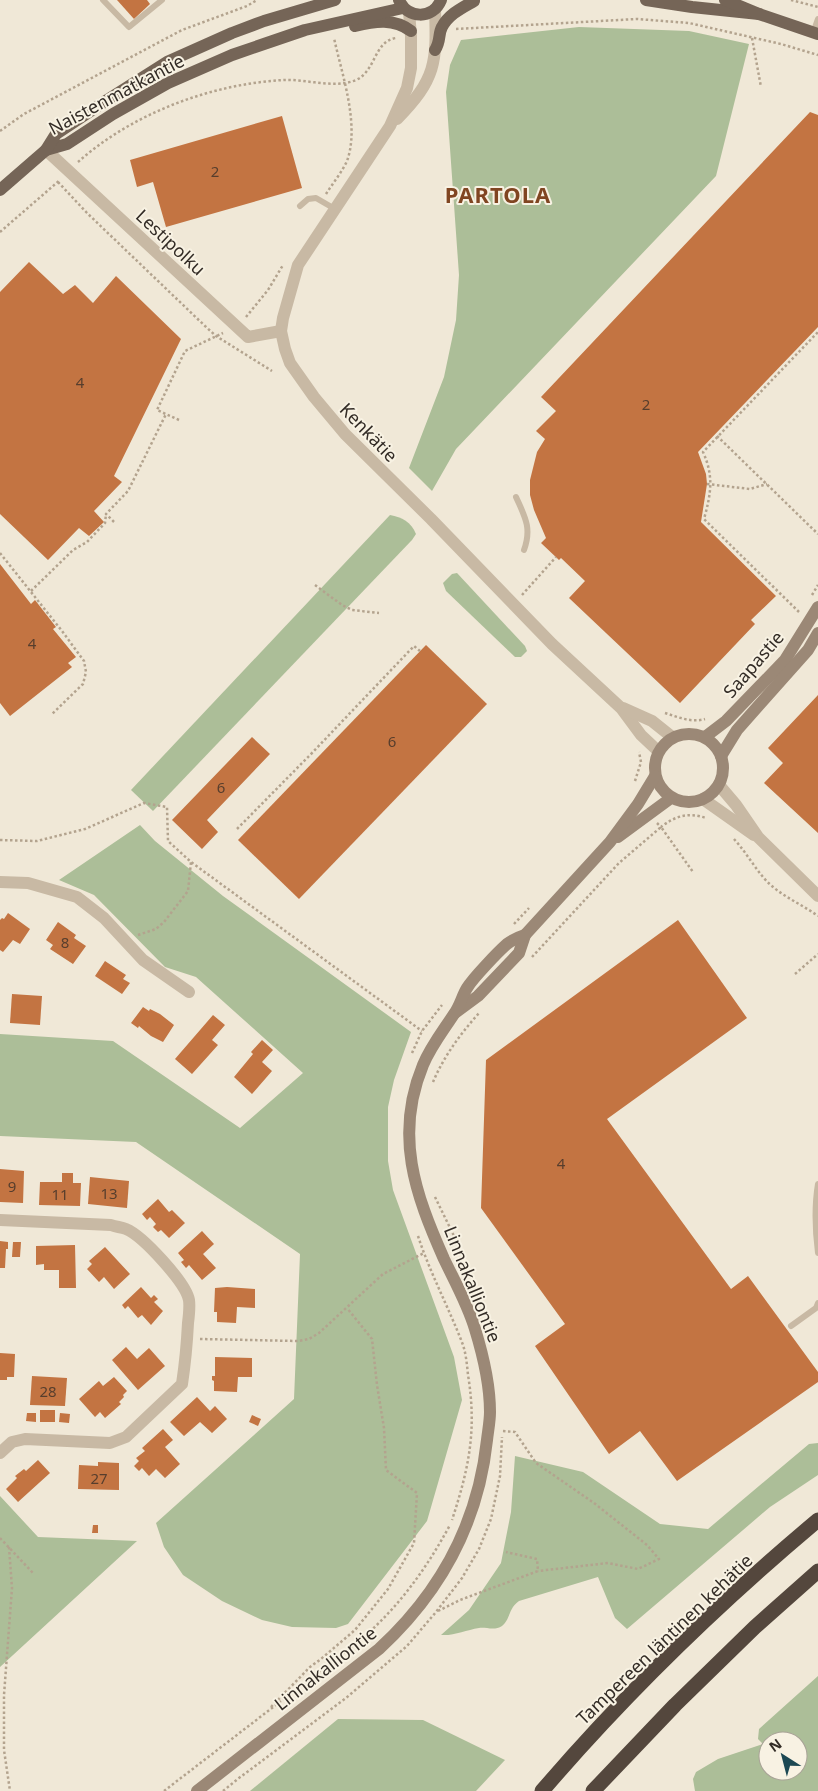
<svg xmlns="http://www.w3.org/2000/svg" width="818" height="1791" font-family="'Noto Sans',sans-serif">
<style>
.green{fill:#acbe98;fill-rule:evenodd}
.building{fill:#c37442}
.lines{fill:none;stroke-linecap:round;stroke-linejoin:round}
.path{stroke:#b3a38e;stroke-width:2.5;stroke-dasharray:2.5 2.5;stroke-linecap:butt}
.lane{stroke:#c8b9a4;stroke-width:6}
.street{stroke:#c8b9a4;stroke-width:12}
.secondary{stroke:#9b8876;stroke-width:12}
.primary{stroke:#756557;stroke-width:12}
.highway{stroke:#54473d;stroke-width:15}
.labels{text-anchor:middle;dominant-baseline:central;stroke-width:4;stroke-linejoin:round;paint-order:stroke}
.number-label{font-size:15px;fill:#573e2d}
.street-label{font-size:18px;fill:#332c26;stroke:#f8f2e3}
.district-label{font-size:22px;font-weight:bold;letter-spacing:1px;fill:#804521;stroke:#f8f2e3}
</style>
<rect width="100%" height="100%" fill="#f0e8d7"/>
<g class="green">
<path d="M579,27L689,31L749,44L716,176L456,449L432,491L409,468L444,377L456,320L459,275L446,92L450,65L461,40Z"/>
<path d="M390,515C402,517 411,522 416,534L412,540L153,811L131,790Z"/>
<path d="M457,573L525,646L527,651L521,657H515L446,591L443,583L452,574Z"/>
<path d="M140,825L155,841L223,896L411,1032L394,1080L388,1107V1161L393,1190L454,1357L462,1400L427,1521L348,1624L336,1628L292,1627L262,1620L222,1601L183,1575L164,1547L156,1523L294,1399L300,1254L136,1142L0,1136V1034L113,1041L240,1128L303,1073L196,977L165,967L94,895L59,880Z"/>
<path d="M818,1443V1475L770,1507L627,1629L615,1618L598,1577L519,1601C508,1609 511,1618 502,1626C495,1631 486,1627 479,1628C466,1630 454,1636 441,1635L469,1610L501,1563L511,1512L515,1456L583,1472L660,1524L708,1529L809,1444Z"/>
<path d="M0,1496L38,1537L137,1541L0,1667Z"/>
<path d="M818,1676V1791H695L693,1779L696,1772L718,1759L763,1744L758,1739L759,1729ZM768,1741H798V1771H768Z"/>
<path d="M338,1719L423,1720L505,1760L476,1791H250Z"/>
</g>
<g class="building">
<path d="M117,0H147L150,4L134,19Z"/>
<path d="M810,112L818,115V327L698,452L706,474L707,484L701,522L776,596L751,620L755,624L680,703L569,598L585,581L561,558L559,560L541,543L546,538L534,510L530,495V480L537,452L545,439L536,431L556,411L541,397Z"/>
<path d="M282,116L302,188L166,227L153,182L137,187L130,160Z"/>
<path d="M29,262L63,294L75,285L93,303L116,276L181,339L114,476L122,482L94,511L104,522L89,536L79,528L48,560L0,514V292Z"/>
<path d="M0,564L31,604L35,600L56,627L53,629L76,657L68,663L72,667L10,716L0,703Z"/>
<path d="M426,645L487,704L299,899L238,840Z"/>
<path d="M818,695V833L764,783L783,763L768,748Z"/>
<path d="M252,737L270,754L207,820L218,832L202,849L172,820Z"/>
<path d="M8,913L30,929L20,944L13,940L3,952L0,950V920L2,918L4,919Z"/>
<path d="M678,920L747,1018L607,1119L731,1289L748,1276L818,1372V1382L677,1481L640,1431L609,1454L535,1346L565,1324L481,1208L486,1060Z"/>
<path d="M58,922L76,935L74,938L86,946L73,964L50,949L53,945L46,940Z"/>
<path d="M105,961L126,975L123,979L130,983L122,994L95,976Z"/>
<path d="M12,994L42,996L40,1025L10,1023Z"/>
<path d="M143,1007L149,1011L150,1009L160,1014L174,1025L163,1042L151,1036L139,1026L138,1028L131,1023Z"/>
<path d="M213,1015L225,1025L212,1040L218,1045L192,1074L175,1059Z"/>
<path d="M262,1040L273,1050L262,1062L272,1071L252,1094L234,1077L253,1054L251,1052Z"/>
<path d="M0,1169L24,1171L23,1203L0,1202Z"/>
<path d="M62,1173H73V1183H81L80,1206L39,1205L40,1182H62Z"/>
<path d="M90,1177L129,1181L127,1208L88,1204Z"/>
<path d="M158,1199L169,1212L172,1210L185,1223L169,1238L161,1230L158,1232L153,1227L156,1224L150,1217L147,1220L142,1214Z"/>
<path d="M202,1231L214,1244L203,1254L216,1268L202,1280L189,1265L186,1268L181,1262L184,1260L178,1253Z"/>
<path d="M0,1241L8,1242V1249H6L5,1268H0Z"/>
<path d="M13,1242H21L20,1257H12Z"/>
<path d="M75,1245L76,1288H59V1270H44V1264L36,1265V1246Z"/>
<path d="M105,1247L130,1274L114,1289L104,1277L99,1282L87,1269L92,1264L89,1261Z"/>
<path d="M141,1287L151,1298L154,1295L158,1299L154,1302L163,1311L151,1325L142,1315L138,1318L128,1306L125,1309L122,1305Z"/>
<path d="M227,1287L255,1289V1308L237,1307L236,1323L217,1322V1312H214L215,1288Z"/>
<path d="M126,1347L137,1359L149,1348L165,1366L138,1390L112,1360Z"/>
<path d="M0,1353L15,1354L14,1377H7V1380H0Z"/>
<path d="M215,1357L252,1358V1377H238L237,1392L214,1391V1381L212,1380V1376H215Z"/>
<path d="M32,1376L67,1378L65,1406L30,1405Z"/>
<path d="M114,1377L127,1391L123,1395L124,1397L119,1402L121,1404L105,1418L100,1412L95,1417L79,1399L99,1381L103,1386Z"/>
<path d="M197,1397L210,1411L215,1406L227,1419L212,1433L200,1422L184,1436L170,1422Z"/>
<rect x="40" y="1410" width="15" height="12"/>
<path d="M27,1413H36V1422L26,1421Z"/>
<path d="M60,1413L70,1414L69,1423L59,1422Z"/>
<path d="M252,1415L261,1419L258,1426L249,1422Z"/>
<path d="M163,1429L173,1440L165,1447L180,1464L165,1478L156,1469L149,1476L142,1468L139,1471L134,1466L139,1461L136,1458L145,1451L142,1448Z"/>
<path d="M38,1460L50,1473L18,1502L6,1489L17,1478L15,1476L24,1469L26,1471Z"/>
<path d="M98,1462L119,1463V1490L78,1489L79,1465L98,1466Z"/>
<path d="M93,1525H98V1533H92Z"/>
</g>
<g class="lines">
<g class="path">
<path d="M791,0L818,7"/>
<path d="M456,29L637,19L689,23L781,44L818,55"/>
<path d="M752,38L761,87"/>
<path d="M0,131L24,114L182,30L247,6L257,0"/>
<path d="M78,162C133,113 211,84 284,80C307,79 334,89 356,80C376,71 374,41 396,38"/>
<path d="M58,182L87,213L205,326L216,336L272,371"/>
<path d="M326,194C333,183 342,172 347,161C360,125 342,75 334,38"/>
<path d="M0,232L60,180"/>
<path d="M246,317L268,290L283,265"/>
<path d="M179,420L157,410L185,351L223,333"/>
<path d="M717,436L818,534"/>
<path d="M707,484L750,489L767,484"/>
<path d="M114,522L106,514L128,491L166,414"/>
<path d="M0,553L62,631L84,661L86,672L83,684L51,715"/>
<path d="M315,585L342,605L352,610L379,613"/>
<path d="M31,591L73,550L87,542L105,523L106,514"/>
<path d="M522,595L556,557"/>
<path d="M812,595L818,585"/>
<path d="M799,612L704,519C711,494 714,476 703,452L818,332"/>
<path d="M665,713C678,717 691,723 705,719"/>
<path d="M635,781L641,762L639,752"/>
<path d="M657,823L661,827C675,816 688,812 706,818"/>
<path d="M237,829L312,753L414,646L420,651"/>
<path d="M734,839C745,851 753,865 763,877C778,895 800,903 818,916"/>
<path d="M0,840L37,841L85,829L144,803L167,807L168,841L191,862L422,1031"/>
<path d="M514,924L529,908"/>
<path d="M138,935L156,929L164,922L188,891L191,862"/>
<path d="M532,957L619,863L661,827L693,872"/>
<path d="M795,974L818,954"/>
<path d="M412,1053L422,1031L442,1005"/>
<path d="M433,1082C444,1056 461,1033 480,1012"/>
<path d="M435,1197L455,1238L462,1263"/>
<path d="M418,1236C430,1273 449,1308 463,1345C466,1354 467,1365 468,1375C477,1430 469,1468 452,1520"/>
<path d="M200,1339L298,1341L309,1339L319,1333L383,1274L424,1253"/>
<path d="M503,1431L515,1432L536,1463L594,1503L647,1545L659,1559L638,1569L608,1563L538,1571"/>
<path d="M0,1538L33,1573"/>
<path d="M9,1547L12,1588L4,1695V1750L10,1791"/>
<path d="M438,1611L460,1600L538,1571L537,1559L506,1552"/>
<path d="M271,1707L310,1667L321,1659L355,1630L388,1589L414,1543L417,1493L386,1470L384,1428L377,1385L372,1339L347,1308"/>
<path d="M164,1791L363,1638C401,1604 426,1569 450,1525"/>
<path d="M223,1791L239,1778L346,1698L407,1646L436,1612L462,1578L479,1549L491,1519L500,1476L502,1437"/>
</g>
<g class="lane">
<path d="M103,0L129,27L162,0"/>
<path d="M813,33L818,19"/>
<path d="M300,206L308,199L316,198L335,209"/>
<path d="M516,497C525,517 532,528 524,550"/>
<path d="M818,1184C814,1208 815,1229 818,1253"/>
<path d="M791,1326L816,1308L818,1303"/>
</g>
<g class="street">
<path d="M409,12L411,36V68L407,88L390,126L298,265L283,318L281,331L285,349L290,363L314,397L345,434L431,519L552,644L621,708L641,735L658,751"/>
<path d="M397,119C436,79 437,63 435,9"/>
<path d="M46,150L248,337L281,331"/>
<path d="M623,708L652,721L672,737"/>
<path d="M719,785L736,805L758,837L818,896"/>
<path d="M703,799L754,835"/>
<path d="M0,882L28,883L77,897L104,918L143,960L189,992"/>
<path d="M0,1220L111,1225C116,1227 121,1227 126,1229C143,1236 186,1283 189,1300C190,1307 189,1315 188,1323C187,1343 185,1364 182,1384L126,1437L110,1443L25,1439L12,1442L0,1453"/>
</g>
<g class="secondary">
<circle cx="689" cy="768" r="34"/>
<path d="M705,737L726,721L785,660L818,607"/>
<path d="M721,756L737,730L808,650L818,633"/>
<path d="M618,837L671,798"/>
<path d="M455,1013L478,996L519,953L525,935L610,842L638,804L655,776"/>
<path d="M197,1791L379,1649C441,1592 478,1524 487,1440C488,1431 490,1421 490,1412C490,1384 483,1355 475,1329C468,1305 455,1282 444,1259C415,1194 394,1135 423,1065C431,1046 443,1031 454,1014C460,1006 462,996 467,988C473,978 498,952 507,944C512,940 519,937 525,935"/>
</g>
<g class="primary">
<path d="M399,0C407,19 433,20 441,0"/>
<path d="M646,0L692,7L759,14"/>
<path d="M725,0L759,14L818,34"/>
<path d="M355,26C375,21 394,18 411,31"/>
<path d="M435,50C441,41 438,34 442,27C449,14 462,8 474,1"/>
<path d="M46,150L67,144L113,114L168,83L232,55L305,30L403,8"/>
<path d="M0,190L46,150L56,134L104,102L167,62L232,33L264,21L335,0"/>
</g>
<g class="highway">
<path d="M542,1791C626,1693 719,1603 818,1520"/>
<path d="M593,1791L675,1705L755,1627L818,1571"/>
</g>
</g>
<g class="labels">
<g class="number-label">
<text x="215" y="171">2</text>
<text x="80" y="382">4</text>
<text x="646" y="404">2</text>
<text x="32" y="643">4</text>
<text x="392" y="741">6</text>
<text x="221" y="787">6</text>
<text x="65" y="942">8</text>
<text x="561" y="1163">4</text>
<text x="12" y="1186">9</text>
<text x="109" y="1193">13</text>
<text x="60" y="1194">11</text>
<text x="48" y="1391">28</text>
<text x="99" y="1478">27</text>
</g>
<g class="street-label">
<text transform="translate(116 94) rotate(-28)">Naistenmatkantie</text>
<text transform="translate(171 242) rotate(43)">Lestipolku</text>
<text transform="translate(369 432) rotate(46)">Kenkätie</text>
<text transform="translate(753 664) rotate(-49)">Saapastie</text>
<text transform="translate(473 1284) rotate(68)">Linnakalliontie</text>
<text transform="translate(664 1639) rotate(-44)">Tampereen läntinen kehätie</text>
<text transform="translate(325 1668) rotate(-38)">Linnakalliontie</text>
</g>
<g class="district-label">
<text x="498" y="194">PARTOLA</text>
</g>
</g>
<g transform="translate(783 1756) rotate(324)"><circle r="24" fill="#f8f2e3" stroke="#a9a397"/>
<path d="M0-4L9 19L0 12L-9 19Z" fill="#1c4853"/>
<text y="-8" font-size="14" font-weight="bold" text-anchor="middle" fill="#332c26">N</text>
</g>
</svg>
